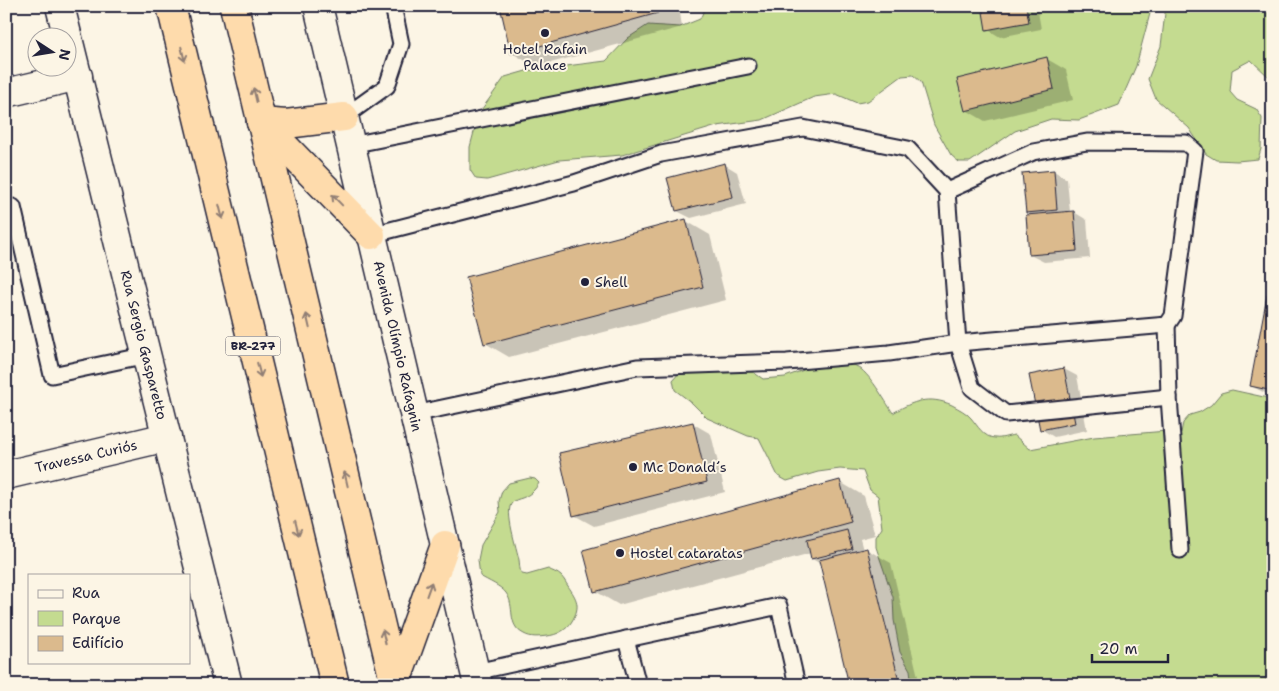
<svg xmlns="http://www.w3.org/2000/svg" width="1279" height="691" font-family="'Shantell Sans',sans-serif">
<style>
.green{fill:#c4db90;stroke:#737e66}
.shadow{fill:#0003}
.building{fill:#dbba8d;stroke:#22223b}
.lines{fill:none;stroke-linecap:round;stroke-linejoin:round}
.service-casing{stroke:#22223b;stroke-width:19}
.minor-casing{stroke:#22223b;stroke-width:31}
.tertiary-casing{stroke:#22223b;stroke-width:31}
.motorway-casing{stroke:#22223b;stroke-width:31}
.service{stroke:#fcf5e5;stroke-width:15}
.minor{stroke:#fcf5e5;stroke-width:28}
.tertiary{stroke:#fcf5e5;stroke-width:28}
.motorway{stroke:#fedbac;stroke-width:28}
.oneway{stroke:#907e74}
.poi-dot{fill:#22223b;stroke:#fcf5e5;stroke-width:2}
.labels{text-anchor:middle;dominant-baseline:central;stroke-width:4;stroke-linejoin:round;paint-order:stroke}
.shield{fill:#fcf5e5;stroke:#63616e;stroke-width:1}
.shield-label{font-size:12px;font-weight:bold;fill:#22223b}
.poi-label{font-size:14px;fill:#22223b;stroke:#fcf5e5;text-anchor:start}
.street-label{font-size:14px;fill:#22223b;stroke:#fcf5e5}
</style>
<rect width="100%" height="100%" fill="#fcf5e5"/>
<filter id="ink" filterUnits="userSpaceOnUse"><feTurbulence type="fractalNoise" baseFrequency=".02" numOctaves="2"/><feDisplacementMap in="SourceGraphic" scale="10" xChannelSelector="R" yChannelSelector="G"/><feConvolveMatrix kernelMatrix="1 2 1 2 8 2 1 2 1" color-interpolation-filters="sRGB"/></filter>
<g filter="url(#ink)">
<g class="green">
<path d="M706,6H1152L1136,66L1119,105L1079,120L1051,119L1015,131L970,162H959L951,155L934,125L921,82L913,75L902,76L868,101L857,103L836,94L814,97L762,120L717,126L622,155L559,160L487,180L476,179L470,170V147L479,113L505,77L526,71L606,61L628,38L648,25L680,27L700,19Z"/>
<path d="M1170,6H1273V79L1270,78L1251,60L1232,70L1230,92L1237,100L1256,109L1262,118L1261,149L1258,159L1237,161L1216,160L1206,154L1189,128L1156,99L1148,79L1161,46L1165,13Z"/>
<path d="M836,361C842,363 850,363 856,366C869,372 885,401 893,413C913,401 929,395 952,405C959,409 966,412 971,418C977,425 984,438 995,438C1001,439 1008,436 1014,435L1030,449L1094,437L1167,431L1181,433L1183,423L1190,415L1200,412L1211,405L1221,393L1232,390L1273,399V669L1266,678L1265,685H912L910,670L900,652L894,620L893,597L876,547V537L882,528L878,496L870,490L863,471L840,469L818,472L787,481L778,476L759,438L748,436L707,418L692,403L675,390L673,380L679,373L710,367L753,372L763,379L785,377L825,362Z"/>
<path d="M530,478L535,479L539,483C535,490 530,495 522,498C519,499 514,500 512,503C504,510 517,549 519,560C520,566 519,569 522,574L527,575L548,569C552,571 558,573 561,576C564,579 566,583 568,586C577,599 581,606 572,621C567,630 557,635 547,636C539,637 531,638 524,634C506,625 516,606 506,593C501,586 488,581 480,576L478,560L481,545L500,512L499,501L502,491L509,483Z"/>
</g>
<g class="shadow">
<path d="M501,6H679L682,27L536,67L512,53Z"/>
<path d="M983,6H1037L1041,29L1000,37L987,29Z"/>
<path d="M1047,59L1066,70L1073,100L985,121L966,110Z"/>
<path d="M724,164L737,172L746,204L691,218L677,211Z"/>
<path d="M1054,171L1067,179L1070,212H1074L1087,220L1090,258L1044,262L1030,255L1033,216L1027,212Z"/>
<path d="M686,221L710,235L726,300L509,357L485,343Z"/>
<path d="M1273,276V397L1251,386Z"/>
<path d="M1064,369L1077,376L1087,430L1054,437L1041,429Z"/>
<path d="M692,423L711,434L725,492L594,526L574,515Z"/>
<path d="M840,482L864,496L875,535L860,539L863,550L866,549L891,563L920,685H851L821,564L812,559L811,553L619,605L595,591Z"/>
</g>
<g class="building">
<path d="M500,6H657L658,13L511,54Z"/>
<path d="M982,6H1026L1029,22L986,30Z"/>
<path d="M1047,57L1054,89L965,111L957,79Z"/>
<path d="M725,163L733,197L676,211L667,178Z"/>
<path d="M1054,170L1057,210L1026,213L1022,173Z"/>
<path d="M1074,211L1077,251L1029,255L1026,215Z"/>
<path d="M686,219L703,287L484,344L466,277Z"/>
<path d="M1271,274L1273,275V391L1250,386Z"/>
<path d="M1064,368L1075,423L1040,430L1029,375Z"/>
<path d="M693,422L707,482L573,516L559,453Z"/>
<path d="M840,480L851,522L594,592L583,550Z"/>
<path d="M847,530L852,549L811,559L807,540Z"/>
<path d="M867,548L900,685H849L819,560Z"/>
</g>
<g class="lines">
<g class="service-casing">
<g id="service">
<path d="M344,117L387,86L401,44L393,6"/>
<path d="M351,145L748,66"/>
<path d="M947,191L1033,152L1087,142L1186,143L1195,151L1173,316L1167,325L958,343L972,388L1006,414L1169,397"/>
<path d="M6,208L13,207L52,375L147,355"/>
<path d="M371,235L574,183L661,154L803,128L908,149L947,191L958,343L889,353L787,362L637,367L414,414"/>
<path d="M1167,325L1169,397L1180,550"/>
<path d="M626,639L638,685"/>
<path d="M475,672L779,606L797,685"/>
</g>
</g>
<g class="minor-casing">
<g id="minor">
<path d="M6,93L78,76"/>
<path d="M6,475L167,437"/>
</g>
</g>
<g class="tertiary-casing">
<g id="tertiary">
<path d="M60,6L228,685"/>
<path d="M318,6L478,685"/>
</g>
</g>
<g class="motorway-casing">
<g id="motorway">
<path d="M171,6L335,685"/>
<path d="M234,6L395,685"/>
<path d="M261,122L371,235"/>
<path d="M261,122L286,124L344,117"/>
<path d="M395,685L445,545"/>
</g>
</g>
<use href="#service" class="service"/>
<use href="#minor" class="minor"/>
<use href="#tertiary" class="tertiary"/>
<use href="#motorway" class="motorway"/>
</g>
<defs><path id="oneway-shaft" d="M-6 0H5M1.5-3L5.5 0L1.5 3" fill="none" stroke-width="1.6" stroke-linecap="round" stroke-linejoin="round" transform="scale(1.25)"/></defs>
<g class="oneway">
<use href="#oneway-shaft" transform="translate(183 54) rotate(76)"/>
<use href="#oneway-shaft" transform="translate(255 95) rotate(-103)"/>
<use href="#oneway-shaft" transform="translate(337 200) rotate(-134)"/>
<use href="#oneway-shaft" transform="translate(221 212) rotate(76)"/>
<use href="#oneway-shaft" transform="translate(308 321) rotate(-103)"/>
<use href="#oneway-shaft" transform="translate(259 370) rotate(76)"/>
<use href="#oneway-shaft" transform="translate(346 479) rotate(-103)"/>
<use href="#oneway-shaft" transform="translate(297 528) rotate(76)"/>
<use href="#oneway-shaft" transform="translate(429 589) rotate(-70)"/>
<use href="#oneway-shaft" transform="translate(384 637) rotate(-103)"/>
</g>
</g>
<g class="poi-dot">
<circle cx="545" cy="33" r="5"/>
<circle cx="585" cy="282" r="5"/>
<circle cx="633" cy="467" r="5"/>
<circle cx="620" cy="553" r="5"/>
</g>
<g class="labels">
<rect class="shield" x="225.5" y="336.5" width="55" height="19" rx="4"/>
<g class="shield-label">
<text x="253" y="346">BR-277</text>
</g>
<g class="poi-label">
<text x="545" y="49" text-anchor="middle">Hotel Rafain<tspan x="545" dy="16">Palace</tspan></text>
<text x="595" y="282">Shell</text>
<text x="643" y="467">Mc Donald´s</text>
<text x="630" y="553">Hostel cataratas</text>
</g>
<g class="street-label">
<text transform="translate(144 345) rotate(76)">Rua Sergio Gasparetto</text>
<text transform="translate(398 346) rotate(77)">Avenida Olímpio Rafagnin</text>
<text transform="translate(86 456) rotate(-13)">Travessa Curiós</text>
</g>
</g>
<rect width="1279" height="691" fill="none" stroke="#fcf5e5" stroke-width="25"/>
<rect x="12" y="12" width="1254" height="666" fill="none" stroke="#22223b" stroke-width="2" filter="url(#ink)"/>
<rect x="28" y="574" width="162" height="90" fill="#fcf5e5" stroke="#a5a1a1"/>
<rect x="38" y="590" width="25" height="8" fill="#fcf5e5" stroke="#a5a1a1"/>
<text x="72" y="598" font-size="15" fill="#22223b">Rua</text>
<rect x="38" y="611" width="25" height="15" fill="#c4db90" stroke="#a5a1a1"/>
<text x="72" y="624" font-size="15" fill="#22223b">Parque</text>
<rect x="38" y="636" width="25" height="15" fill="#dbba8d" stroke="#a5a1a1"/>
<text x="72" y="648" font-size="15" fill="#22223b">Edifício</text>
<g transform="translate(52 52) rotate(102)"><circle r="24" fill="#fcf5e5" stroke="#a5a1a1"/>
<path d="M0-4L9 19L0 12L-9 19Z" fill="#22223b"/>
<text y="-8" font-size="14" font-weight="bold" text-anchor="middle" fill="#22223b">N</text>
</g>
<path d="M1092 654v8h76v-8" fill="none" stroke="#22223b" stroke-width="2.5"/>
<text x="1099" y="654" font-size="15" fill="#22223b" stroke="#fcf5e5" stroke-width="4" paint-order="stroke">20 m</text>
</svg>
